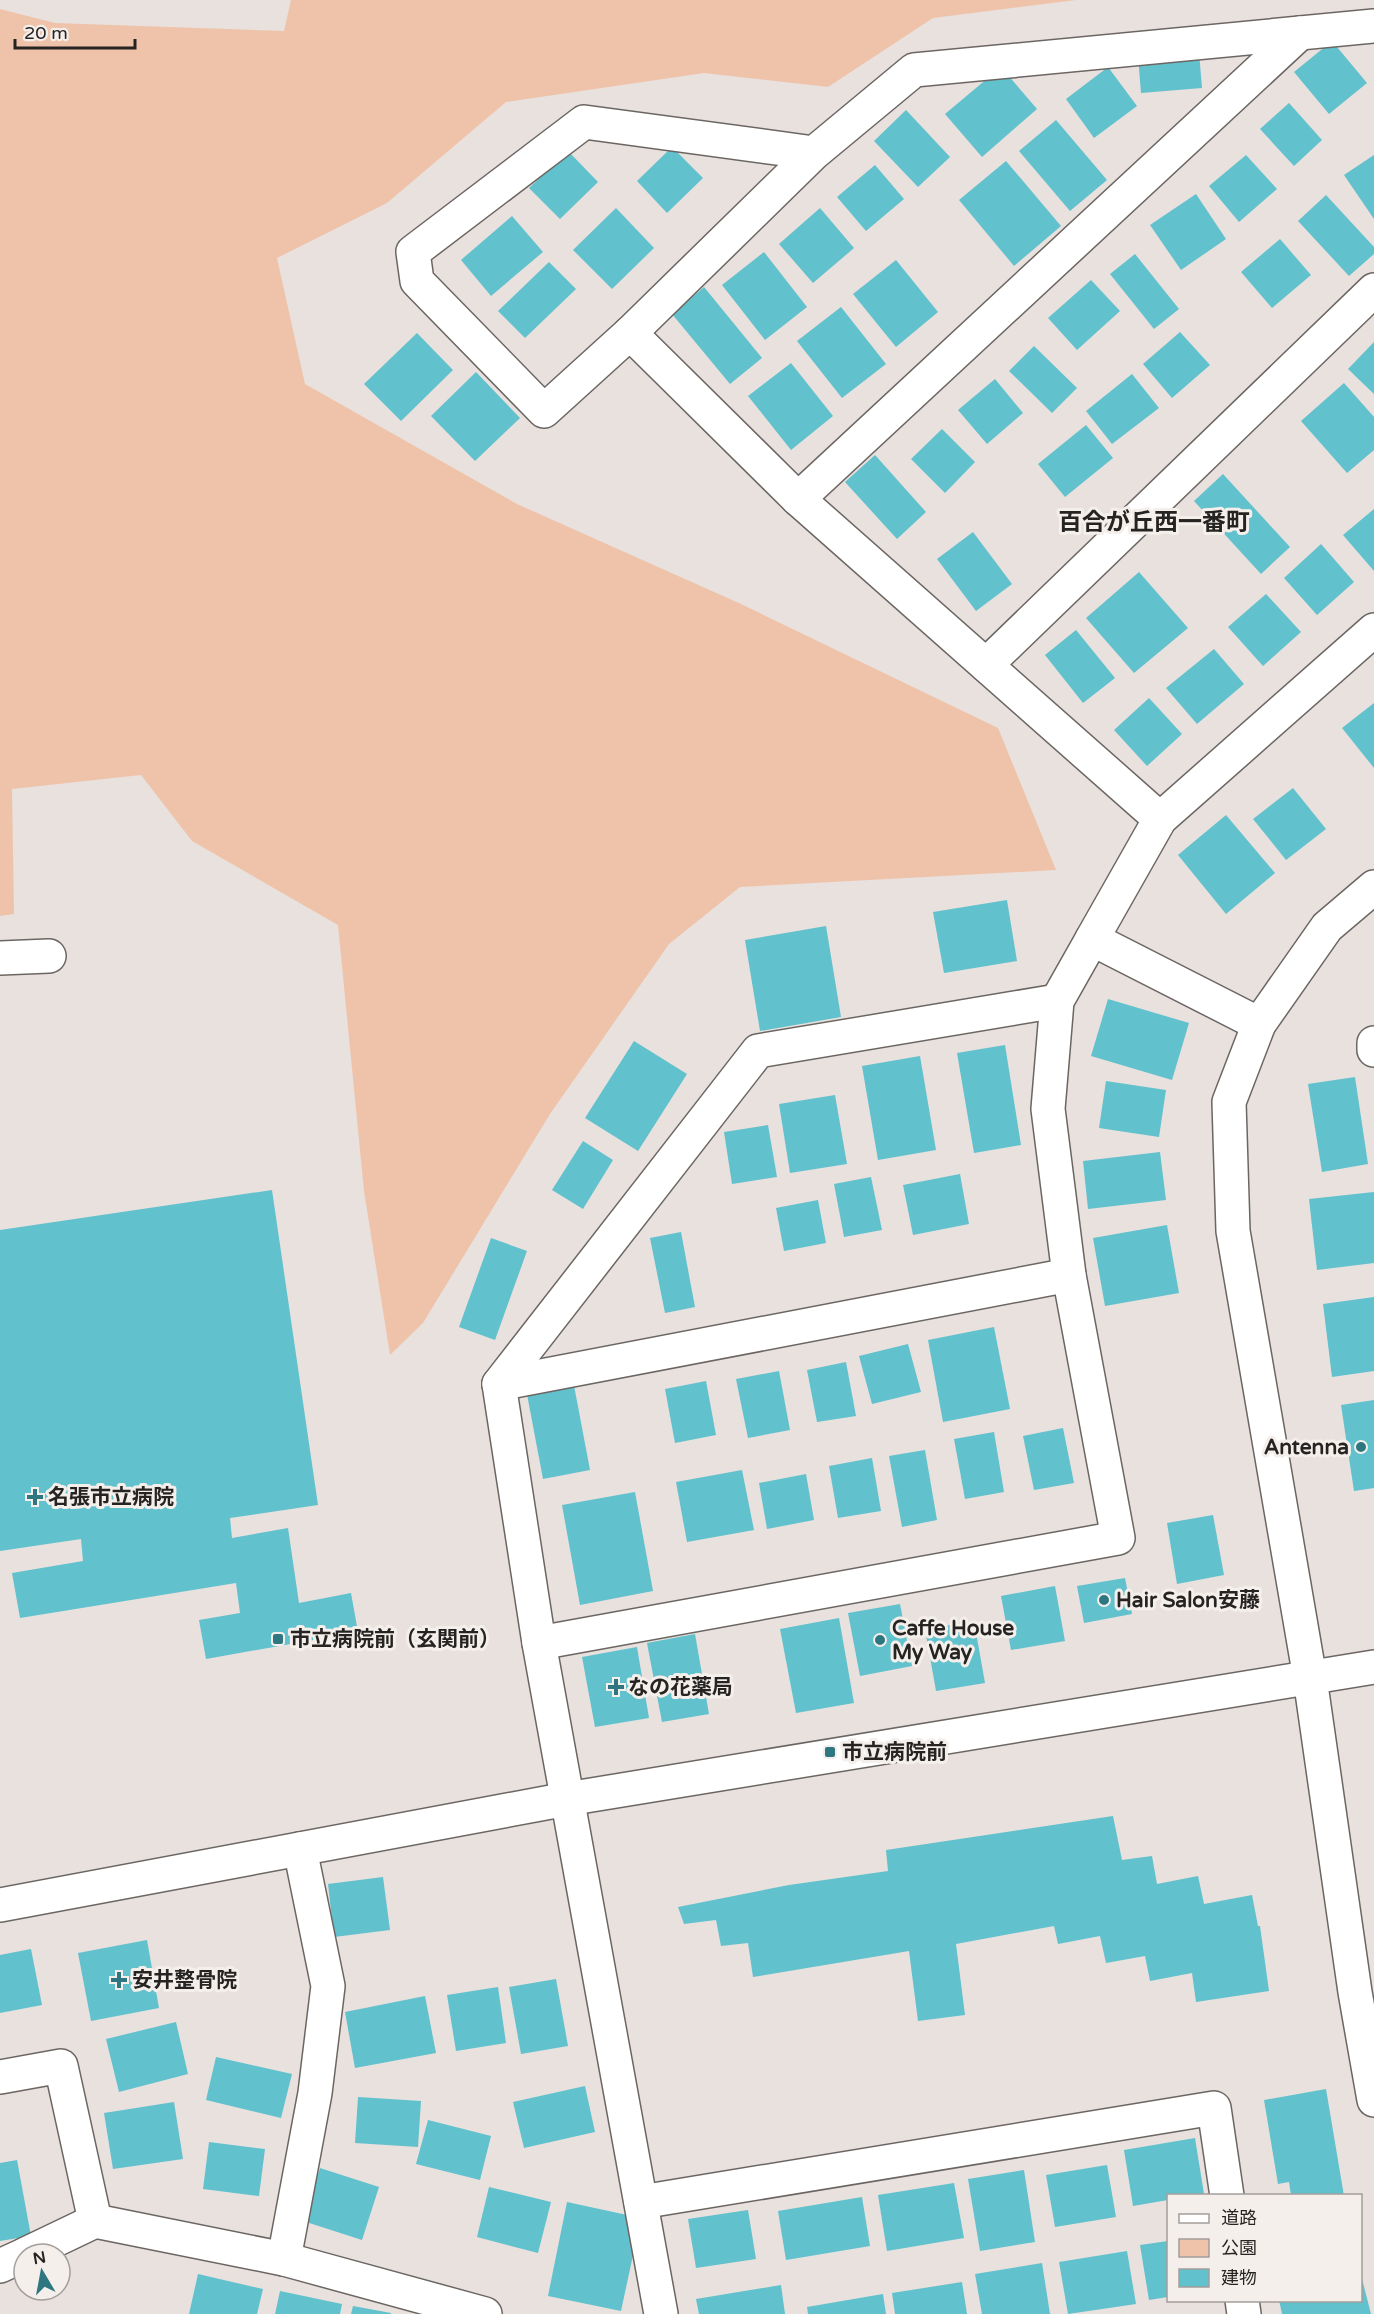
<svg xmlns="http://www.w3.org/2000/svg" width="1374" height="2314" font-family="'Varela Round','Noto Sans JP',sans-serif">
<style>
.green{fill:#efc3aa}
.building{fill:#61c1cd}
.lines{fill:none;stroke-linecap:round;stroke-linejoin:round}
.minor-casing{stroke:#6c6663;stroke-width:36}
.minor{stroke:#fff;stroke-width:33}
.poi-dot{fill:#2f7780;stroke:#f5efeb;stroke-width:2}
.labels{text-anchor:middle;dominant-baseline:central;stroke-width:6;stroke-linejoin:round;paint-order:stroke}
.poi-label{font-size:21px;font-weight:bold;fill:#262423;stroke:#f5efeb;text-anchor:start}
.quarter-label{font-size:24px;font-weight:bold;fill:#262423;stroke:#f5efeb}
</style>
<rect width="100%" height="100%" fill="#e8e1de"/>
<path class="green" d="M291,0H1076L933,18L828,87L704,73L506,102L387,203L277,258L305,384L517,504L741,604L998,728L1056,870L740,887L669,944L550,1114L423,1323L390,1355L364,1191L338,925L192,841L141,775L12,789L14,914L0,916V9L55,23L284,31Z"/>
<g class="building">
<path d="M1332,41L1367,83L1329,114L1294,72Z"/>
<path d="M1199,52L1202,88L1141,93L1138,56Z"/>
<path d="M1001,67L1037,109L982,157L945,114Z"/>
<path d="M1108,67L1137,106L1094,138L1066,99Z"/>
<path d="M1289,103L1322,140L1294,166L1260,129Z"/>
<path d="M906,110L950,157L918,187L874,141Z"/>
<path d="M1056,120L1107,180L1070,211L1019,151Z"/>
<path d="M672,147L703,178L667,213L637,181Z"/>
<path d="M568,151L598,182L560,219L529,188Z"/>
<path d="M1246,155L1277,189L1239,222L1209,186Z"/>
<path d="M1374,155V219L1344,175Z"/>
<path d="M1006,161L1061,226L1014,266L959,200Z"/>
<path d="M875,165L904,199L866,231L837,197Z"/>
<path d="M1196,194L1226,239L1181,270L1150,225Z"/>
<path d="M1326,195L1374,247V254L1349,276L1298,221Z"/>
<path d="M616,208L654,248L612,289L573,250Z"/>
<path d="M820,208L854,248L813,283L779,244Z"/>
<path d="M512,216L543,252L491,296L461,260Z"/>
<path d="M1280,239L1311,275L1272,308L1241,272Z"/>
<path d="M764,252L807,307L765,340L722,285Z"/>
<path d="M1135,254L1179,309L1154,329L1110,274Z"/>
<path d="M896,260L938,312L896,347L853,294Z"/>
<path d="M549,262L576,289L525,338L498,311Z"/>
<path d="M1091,280L1120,311L1077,350L1048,318Z"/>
<path d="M704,287L762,358L730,384L672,314Z"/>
<path d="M841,307L886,364L842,398L797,341Z"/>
<path d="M1180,332L1210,365L1172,398L1143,364Z"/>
<path d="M417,333L453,370L401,421L364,384Z"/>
<path d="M1374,342V394L1348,369Z"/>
<path d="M1034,346L1077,388L1052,413L1009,371Z"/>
<path d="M791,363L833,416L791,450L748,396Z"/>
<path d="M476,372L520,418L475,461L431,416Z"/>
<path d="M1132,374L1159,408L1112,444L1086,411Z"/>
<path d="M995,379L1023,413L987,444L958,410Z"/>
<path d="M1344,383L1374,417V450L1347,473L1301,421Z"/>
<path d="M1086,425L1113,458L1065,497L1038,464Z"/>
<path d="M942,429L975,462L945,493L911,459Z"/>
<path d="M875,455L926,512L897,539L845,482Z"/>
<path d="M1223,474L1290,547L1261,574L1194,501Z"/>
<path d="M1374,509V571L1343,535Z"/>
<path d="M973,532L1012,584L976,611L937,559Z"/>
<path d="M1321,544L1354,582L1317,615L1284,578Z"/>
<path d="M1139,572L1188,628L1134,673L1086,618Z"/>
<path d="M1266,594L1301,632L1263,666L1228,627Z"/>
<path d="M1076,630L1115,678L1083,703L1045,655Z"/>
<path d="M1214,649L1244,684L1197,724L1166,688Z"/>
<path d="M1149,698L1182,734L1147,766L1114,730Z"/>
<path d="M1374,703V768L1342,728Z"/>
<path d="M1293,788L1326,829L1286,860L1253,819Z"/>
<path d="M1226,815L1275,873L1226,914L1178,855Z"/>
<path d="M1007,900L1017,961L944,973L933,912Z"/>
<path d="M826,926L841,1017L760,1031L745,940Z"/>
<path d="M1108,999L1189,1023L1172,1080L1091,1056Z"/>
<path d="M634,1041L687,1074L638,1151L585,1118Z"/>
<path d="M1005,1045L1021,1145L974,1153L957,1053Z"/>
<path d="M920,1056L936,1150L878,1160L862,1066Z"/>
<path d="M1355,1077L1368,1164L1322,1172L1308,1084Z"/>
<path d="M1106,1081L1166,1090L1159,1137L1099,1128Z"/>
<path d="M835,1095L847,1164L790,1173L779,1104Z"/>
<path d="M768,1125L777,1177L732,1184L724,1132Z"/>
<path d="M583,1141L613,1160L583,1209L552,1190Z"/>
<path d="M1160,1152L1166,1200L1088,1209L1083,1161Z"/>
<path d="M960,1174L969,1224L913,1235L903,1185Z"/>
<path d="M871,1177L882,1230L844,1237L834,1184Z"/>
<path d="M272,1190L318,1505L230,1518L232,1538L288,1528L299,1603L351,1593L358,1632L206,1659L199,1620L240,1613L236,1583L20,1618L12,1573L83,1561L81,1539L0,1551V1230Z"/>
<path d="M1374,1192V1263L1317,1270L1309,1199Z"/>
<path d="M818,1200L826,1243L784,1251L776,1208Z"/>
<path d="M1167,1225L1179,1293L1105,1306L1093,1238Z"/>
<path d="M681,1232L695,1307L665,1313L650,1238Z"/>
<path d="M491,1238L527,1251L495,1340L459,1327Z"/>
<path d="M1374,1297V1371L1332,1377L1323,1304Z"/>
<path d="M994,1327L1010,1409L943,1422L928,1340Z"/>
<path d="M908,1344L921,1392L872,1404L859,1356Z"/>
<path d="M846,1362L856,1416L817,1422L807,1370Z"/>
<path d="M779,1371L790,1430L748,1438L736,1379Z"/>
<path d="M573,1380L590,1470L543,1479L526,1389Z"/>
<path d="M706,1381L716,1435L675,1443L665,1389Z"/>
<path d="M1374,1400V1488L1354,1491L1341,1405Z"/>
<path d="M1063,1428L1074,1483L1034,1490L1023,1436Z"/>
<path d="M994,1432L1004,1492L965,1499L954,1439Z"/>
<path d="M925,1450L937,1520L902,1527L889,1456Z"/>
<path d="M872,1458L881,1511L838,1518L829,1466Z"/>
<path d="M742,1470L754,1530L687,1542L676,1482Z"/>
<path d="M806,1474L814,1520L767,1529L759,1483Z"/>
<path d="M635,1492L653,1591L580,1605L562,1505Z"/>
<path d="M1213,1515L1224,1575L1177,1584L1167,1523Z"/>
<path d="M1125,1578L1132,1614L1084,1623L1077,1586Z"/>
<path d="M1055,1586L1065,1641L1011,1650L1001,1596Z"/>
<path d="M900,1604L912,1666L860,1676L848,1613Z"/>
<path d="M839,1618L854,1703L796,1713L780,1629Z"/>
<path d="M974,1621L985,1683L936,1691L925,1629Z"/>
<path d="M695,1634L709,1714L662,1722L647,1643Z"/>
<path d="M637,1647L649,1718L595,1727L582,1657Z"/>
<path d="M1113,1816L1122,1860L1152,1856L1157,1884L1198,1876L1204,1904L1252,1895L1258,1926H1260L1269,1991L1196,2002L1192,1973L1150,1981L1145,1956L1106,1963L1100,1936L1058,1944L1054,1926L956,1944L965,2015L918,2021L909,1951L753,1977L748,1943L721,1946L716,1920L684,1924L678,1907L789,1885L888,1871L886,1850Z"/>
<path d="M383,1877L390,1930L334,1937L328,1884Z"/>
<path d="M147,1940L159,2008L91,2021L78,1953Z"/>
<path d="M31,1949L42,2005L0,2013V1955Z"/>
<path d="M556,1979L568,2046L521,2054L509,1987Z"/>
<path d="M498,1987L506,2043L456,2051L447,1995Z"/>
<path d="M425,1996L436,2053L355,2068L345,2012Z"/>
<path d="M176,2022L188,2074L119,2092L106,2039Z"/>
<path d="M216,2057L292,2074L281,2118L206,2100Z"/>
<path d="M585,2086L595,2132L524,2148L513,2102Z"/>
<path d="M1326,2089L1344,2196L1291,2195L1289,2182L1278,2184L1264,2100Z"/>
<path d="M358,2097L421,2101L418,2147L355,2143Z"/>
<path d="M174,2102L183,2159L113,2169L104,2113Z"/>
<path d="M428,2120L491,2136L480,2180L416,2164Z"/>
<path d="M1195,2138L1204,2194L1168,2196V2200L1133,2206L1124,2150Z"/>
<path d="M209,2142L265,2149L259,2196L203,2189Z"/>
<path d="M17,2160L31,2236L0,2241V2163Z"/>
<path d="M1107,2165L1116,2217L1055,2227L1046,2175Z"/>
<path d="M320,2168L379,2187L362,2240L303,2221Z"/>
<path d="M1024,2170L1035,2242L980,2251L968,2179Z"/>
<path d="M954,2183L964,2238L887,2251L878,2195Z"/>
<path d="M489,2187L551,2202L538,2253L477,2237Z"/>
<path d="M862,2197L870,2246L786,2260L778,2211Z"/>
<path d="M567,2202L641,2218L621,2311L548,2296Z"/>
<path d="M748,2210L756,2259L696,2268L688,2219Z"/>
<path d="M1168,2241V2297L1149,2300L1140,2245Z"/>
<path d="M1127,2251L1136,2304L1068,2314L1059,2262Z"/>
<path d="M1042,2263L1050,2314H982L975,2274Z"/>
<path d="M1360,2271L1371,2314H1282L1279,2300H1360Z"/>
<path d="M198,2274L263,2289L257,2314H189Z"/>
<path d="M962,2282L967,2314H895L892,2293Z"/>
<path d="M781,2285L785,2314H699L696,2299Z"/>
<path d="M280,2291L342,2304L340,2314H275Z"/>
<path d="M883,2294L886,2314H808L807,2307Z"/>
<path d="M353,2306L391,2313V2314H351Z"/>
</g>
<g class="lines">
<g class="minor-casing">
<g id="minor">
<path d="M814,153L584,122L413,252L417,281L544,411L630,333L814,153L914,70L1374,26"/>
<path d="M630,333L798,499L1160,819"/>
<path d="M798,499L1300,33"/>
<path d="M986,665L1374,290"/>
<path d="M1374,887L1327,927L1259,1024L1229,1102L1233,1231L1310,1678L1355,1992L1374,2100"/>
<path d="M1092,939L1160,819L1374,630"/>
<path d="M0,958L49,956"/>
<path d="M1374,1043V1050"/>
<path d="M499,1384L1069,1275"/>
<path d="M539,1643L1118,1538L1069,1275L1048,1109L1057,1001L1092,939L1259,1024"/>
<path d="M0,1905L567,1799L1374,1667"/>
<path d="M0,2077L61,2066L95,2221"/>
<path d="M641,2202L1214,2108L1227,2196"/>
<path d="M26,2254L95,2221L284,2259L485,2314"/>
<path d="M284,2259L315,2093L328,1986L300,1849"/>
<path d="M0,2266L24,2255"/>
<path d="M1242,2300L1244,2314"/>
<path d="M661,2314L539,1643L499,1384L758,1051L1057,1001"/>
</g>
</g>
<use href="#minor" class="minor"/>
</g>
<g class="poi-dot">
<circle cx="1361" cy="1447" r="6"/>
<path d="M32 1488h6v6h6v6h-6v6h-6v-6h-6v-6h6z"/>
<circle cx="1104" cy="1600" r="6"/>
<rect x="272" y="1633" width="12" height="12" rx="3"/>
<circle cx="880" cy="1640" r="6"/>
<path d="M613 1678h6v6h6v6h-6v6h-6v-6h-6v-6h6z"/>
<rect x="824" y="1746" width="12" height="12" rx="3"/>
<path d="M116 1971h6v6h6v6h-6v6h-6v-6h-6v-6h6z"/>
</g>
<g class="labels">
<g class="poi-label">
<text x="1349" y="1447" text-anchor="end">Antenna</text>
<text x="48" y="1497">名張市立病院</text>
<text x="1116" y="1600">Hair Salon安藤</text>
<text x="892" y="1628">Caffe House<tspan x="892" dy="24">My Way</tspan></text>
<text x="290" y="1639">市立病院前（玄関前）</text>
<text x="628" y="1687">なの花薬局</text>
<text x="842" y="1752">市立病院前</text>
<text x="132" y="1980">安井整骨院</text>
</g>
<g class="quarter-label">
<text x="1154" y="522">百合が丘西一番町</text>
</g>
</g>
<rect x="1167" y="2194" width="195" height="108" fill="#f5efeb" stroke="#a29e9b" stroke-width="1.5"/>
<rect x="1179" y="2214" width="30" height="9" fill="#ffffff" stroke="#a29e9b" stroke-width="1.5"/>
<text x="1221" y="2224" font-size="18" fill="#262423">道路</text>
<rect x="1179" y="2239" width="30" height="18" fill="#efc3aa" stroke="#a29e9b" stroke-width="1.5"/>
<text x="1221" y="2254" font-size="18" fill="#262423">公園</text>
<rect x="1179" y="2269" width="30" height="18" fill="#61c1cd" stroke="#a29e9b" stroke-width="1.5"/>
<text x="1221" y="2284" font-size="18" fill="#262423">建物</text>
<g transform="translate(42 2272) rotate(350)"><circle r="28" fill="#f5efeb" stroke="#a29e9b" stroke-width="1.5"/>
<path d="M0-4.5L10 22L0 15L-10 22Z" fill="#2f7780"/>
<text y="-9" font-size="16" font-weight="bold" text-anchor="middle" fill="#262423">N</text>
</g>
<path d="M15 39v9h120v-9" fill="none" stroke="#262423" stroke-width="3"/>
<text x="24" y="39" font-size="18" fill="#262423" stroke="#f5efeb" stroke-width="4.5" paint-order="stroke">20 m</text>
</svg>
